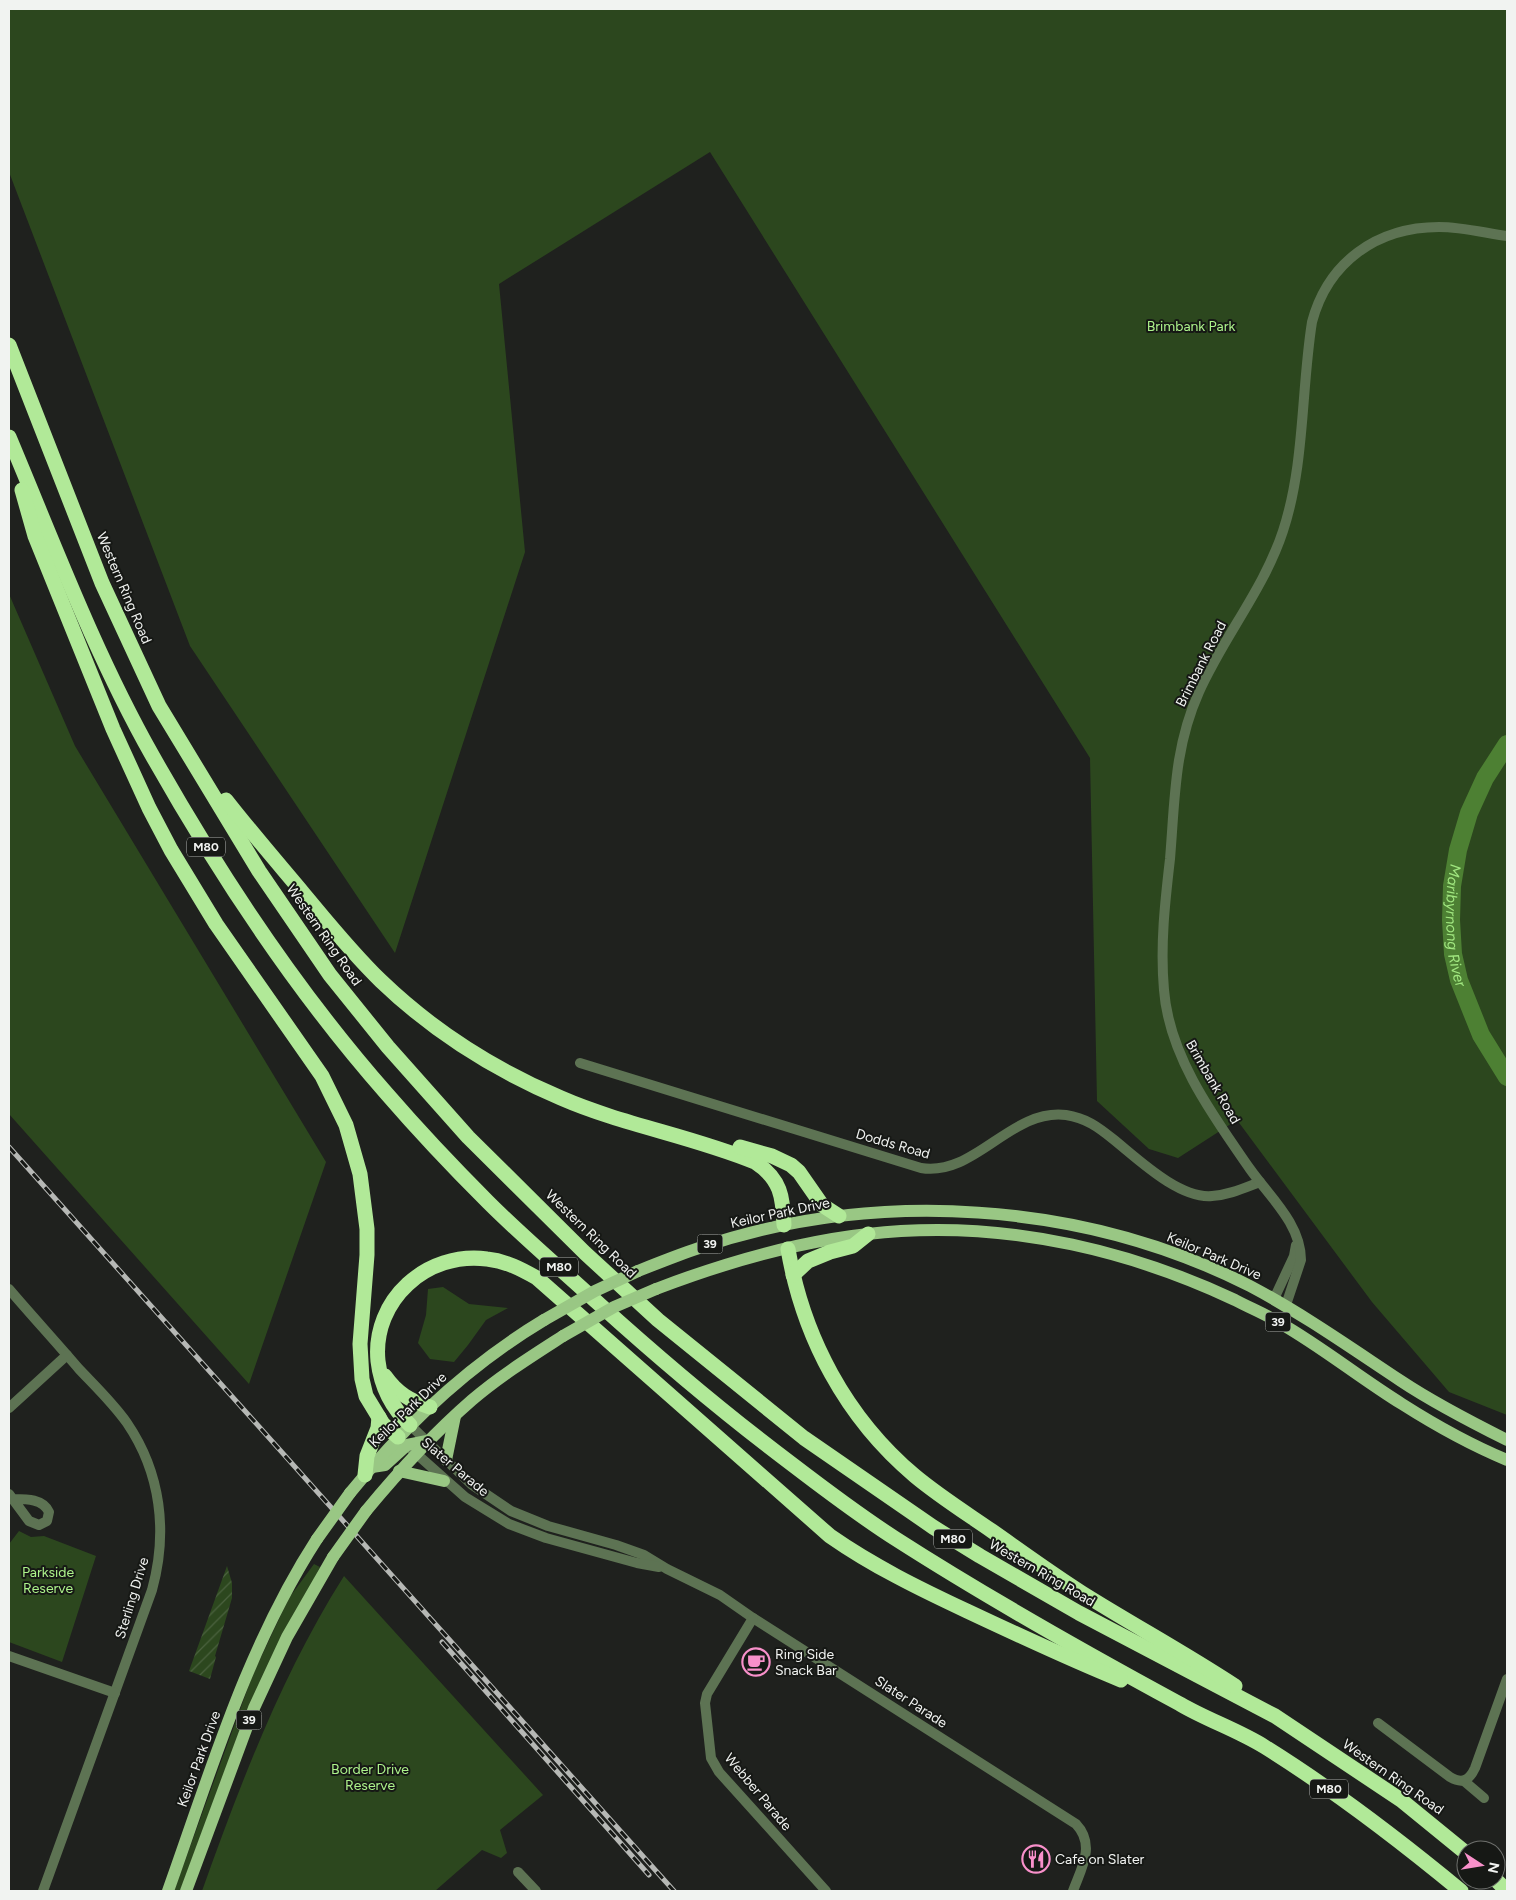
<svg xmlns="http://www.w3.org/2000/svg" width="1516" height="1900" font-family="Figtree,sans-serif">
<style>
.green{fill:#2c471e}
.garden{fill:url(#garden-furrows)}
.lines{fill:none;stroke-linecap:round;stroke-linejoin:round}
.river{stroke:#4d8033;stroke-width:18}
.minor{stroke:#5d7353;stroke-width:10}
.primary{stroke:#99c784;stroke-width:12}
.motorway{stroke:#b1e998;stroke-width:15}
.rail-casing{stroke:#b6b8b5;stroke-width:5}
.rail{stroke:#161815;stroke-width:3;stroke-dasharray:9;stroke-linecap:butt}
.primary-bridge{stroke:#99c784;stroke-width:12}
.labels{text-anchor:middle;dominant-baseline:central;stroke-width:4;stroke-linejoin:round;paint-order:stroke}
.shield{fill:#161815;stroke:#afb1af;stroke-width:1}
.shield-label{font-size:12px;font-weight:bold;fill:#f1f3f1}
.park-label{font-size:14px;fill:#adf38b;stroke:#161815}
.street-label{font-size:14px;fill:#f1f3f1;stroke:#161815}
.poi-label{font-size:14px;fill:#f1f3f1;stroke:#161815;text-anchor:start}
.water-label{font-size:15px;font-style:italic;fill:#a1e780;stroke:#161815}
</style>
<defs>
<pattern id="garden-furrows" width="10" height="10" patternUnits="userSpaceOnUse" patternTransform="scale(1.25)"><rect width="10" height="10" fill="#2c471e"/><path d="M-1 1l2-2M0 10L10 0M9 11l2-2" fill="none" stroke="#4b623f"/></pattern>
</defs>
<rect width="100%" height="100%" fill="#1f211e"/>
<g class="green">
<path d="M9,9H1507V1415L1449,1392L1372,1302L1237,1120L1178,1158L1149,1149L1097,1101L1090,758L710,152L499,284L525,552L395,953L190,646L9,172Z"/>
<path d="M9,594L75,746L326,1162L249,1384L9,1114Z"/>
<path d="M443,1287L469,1304L508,1308L486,1320L468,1345L454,1362L430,1359L418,1343L426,1315L428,1289Z"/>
<path d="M19,1531L31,1537L44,1536L96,1556L62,1662L9,1642V1544Z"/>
<path d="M314,1564L320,1567L247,1711L180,1891H174L253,1674L289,1598Z"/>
<path d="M344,1576L543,1795L500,1830L507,1853L501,1858L482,1850L435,1891H202C241,1782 282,1674 344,1576Z"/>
</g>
<path class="garden" d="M227,1566L232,1583V1598L215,1656L216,1657L210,1679L189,1671Z"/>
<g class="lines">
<path class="river" id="s1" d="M1507,744L1485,778L1469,813L1458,850L1452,886L1451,920L1453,954L1459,980L1481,1035L1507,1077"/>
<g class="minor">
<path d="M580,1063L921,1168C975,1177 1011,1108 1066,1115C1086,1118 1098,1127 1113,1139C1138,1159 1179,1199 1212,1196C1229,1195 1244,1188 1260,1182"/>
<path d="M9,1289C32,1316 56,1342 79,1369C95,1386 113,1403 127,1423C161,1473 168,1532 152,1590L43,1891"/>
<path d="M1274,1299L1294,1256L1296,1245"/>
<path d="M1286,1305L1301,1260C1301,1224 1269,1196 1250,1169C1213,1116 1169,1056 1164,990C1160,946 1165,902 1170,859C1175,799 1174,748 1199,692C1224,636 1264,589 1283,531C1305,464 1301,391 1312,322C1328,262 1377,227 1439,227C1462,227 1485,233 1507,236"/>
<path d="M9,1408L67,1355"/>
<path d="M410,1425L471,1484L511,1511L548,1526L616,1545L644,1555L667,1569L720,1595L753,1618L1076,1824C1096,1845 1081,1869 1073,1891"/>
<path d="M411,1449L465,1497L509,1524L546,1538L637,1563L659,1567"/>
<path d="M9,1494L29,1521L39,1525L47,1521L49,1512C43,1499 27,1499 14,1499"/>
<path d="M753,1618L707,1694L705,1703L711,1758L719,1772L826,1891"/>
<path d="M9,1656L115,1693"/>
<path d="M1378,1723L1450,1777C1462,1784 1469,1781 1475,1768L1507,1679"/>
<path d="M1464,1781L1484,1798"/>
<path d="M518,1872L536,1891"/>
</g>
<g class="primary">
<path d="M638,1271C658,1263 678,1255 699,1248C876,1188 1083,1201 1250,1286C1303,1314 1351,1348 1401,1381C1434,1403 1471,1422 1507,1440"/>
<path d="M656,1289C734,1259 818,1236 901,1231C1016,1224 1131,1251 1235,1300C1250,1308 1265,1314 1280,1323C1322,1347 1360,1378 1402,1404C1435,1425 1471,1445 1507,1460"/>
<path d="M446,1460L455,1416"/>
<path d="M372,1467L385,1465L407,1445L427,1441"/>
<path d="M399,1471L444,1481"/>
<path d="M350,1493C405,1425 469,1365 544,1320"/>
<path d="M366,1511C399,1471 433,1434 472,1400C500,1376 532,1356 563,1336"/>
<path d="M168,1891C211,1771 247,1647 317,1539"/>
<path d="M186,1891L254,1708L287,1637L333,1557"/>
</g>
<g class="motorway">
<path d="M9,345L102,583L159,706L259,871L330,975L388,1047L468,1137L585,1253L658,1320L804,1438L933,1527L980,1556L1079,1613L1275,1716L1401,1800L1466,1853"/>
<path d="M9,437C54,544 95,654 152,755C218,872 298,993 387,1094C419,1131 454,1168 488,1202C523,1237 561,1269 598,1303C661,1360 725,1414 793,1465C827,1491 860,1516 896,1539C988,1598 1084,1652 1180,1704C1207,1720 1238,1730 1265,1747C1334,1790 1398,1839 1461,1891"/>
<path d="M22,490L35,536L113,729L149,808L171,850L216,924L322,1076L346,1125L360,1174L367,1229V1255L360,1344L362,1379L366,1396L383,1424L398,1437"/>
<path d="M226,800C251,832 277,862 303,893C328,923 353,954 381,981C432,1030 495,1070 561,1098C623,1125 692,1136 755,1162C781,1179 783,1197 784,1225"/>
<path d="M740,1147L772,1156L791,1165L799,1172L822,1205L839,1216"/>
<path d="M788,1249C803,1337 846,1418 915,1476C939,1496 966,1513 992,1531C1022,1552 1052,1574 1082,1593C1133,1625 1185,1653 1235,1686"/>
<path d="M793,1275L808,1261L830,1252L853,1246L868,1234"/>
<path d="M385,1376C397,1393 410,1401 430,1407"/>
<path d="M410,1425C392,1408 381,1386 378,1361C372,1300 427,1251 487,1259C506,1261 521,1269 537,1278L830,1536C873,1566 920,1589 967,1611C1018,1635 1069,1659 1121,1680"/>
<path d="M365,1475L367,1456L378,1428L379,1417"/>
<path d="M1496,1880L1507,1891"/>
</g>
<g class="rail-casing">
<g id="rail">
<path d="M9,1147L674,1891"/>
<path d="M442,1642L649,1875"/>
</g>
</g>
<use href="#rail" class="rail"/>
<g class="primary-bridge">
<path d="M544,1320L595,1291L638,1271"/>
<path d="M563,1336L614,1307L656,1289"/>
<path d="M317,1539L350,1493"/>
<path d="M333,1557L366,1511"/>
</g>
</g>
<defs>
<g id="cafe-ring" transform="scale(1.4375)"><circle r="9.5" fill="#161815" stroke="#f890ca" stroke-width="1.5"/><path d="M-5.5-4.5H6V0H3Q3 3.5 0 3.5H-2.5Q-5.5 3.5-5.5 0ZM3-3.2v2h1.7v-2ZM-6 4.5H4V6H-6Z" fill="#f890ca"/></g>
<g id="restaurant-ring" transform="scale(1.4375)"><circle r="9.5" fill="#161815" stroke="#f890ca" stroke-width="1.5"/><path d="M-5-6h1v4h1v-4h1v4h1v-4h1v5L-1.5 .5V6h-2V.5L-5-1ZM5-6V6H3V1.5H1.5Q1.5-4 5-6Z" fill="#f890ca"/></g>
</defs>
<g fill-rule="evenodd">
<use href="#cafe-ring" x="756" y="1662"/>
<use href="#restaurant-ring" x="1036" y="1859"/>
</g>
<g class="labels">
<g class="shield">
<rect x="187" y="837.5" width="38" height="19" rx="4"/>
<rect x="697.5" y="1234.5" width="25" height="19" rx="4"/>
<rect x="540" y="1257.5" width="38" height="19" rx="4"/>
<rect x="1265.5" y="1312.5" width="25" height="19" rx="4"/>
<rect x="934" y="1529.5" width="38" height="19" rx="4"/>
<rect x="236.5" y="1710.5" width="25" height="19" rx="4"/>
<rect x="1310" y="1779.5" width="38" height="19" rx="4"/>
</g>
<g class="shield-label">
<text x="206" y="847">M80</text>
<text x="710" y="1244">39</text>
<text x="559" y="1267">M80</text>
<text x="1278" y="1322">39</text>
<text x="953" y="1539">M80</text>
<text x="249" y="1720">39</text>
<text x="1329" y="1789">M80</text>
</g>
<g class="park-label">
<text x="1191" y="326">Brimbank Park</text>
<text x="48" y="1572">Parkside<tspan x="48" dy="16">Reserve</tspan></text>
<text x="370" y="1769">Border Drive<tspan x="370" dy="16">Reserve</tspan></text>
</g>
<g class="street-label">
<text transform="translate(124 588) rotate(67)">Western Ring Road</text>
<text transform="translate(1201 664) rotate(-63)">Brimbank Road</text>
<text transform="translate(324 935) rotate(55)">Western Ring Road</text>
<text transform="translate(1213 1082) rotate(60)">Brimbank Road</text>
<text transform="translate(893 1144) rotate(16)">Dodds Road</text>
<text transform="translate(780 1213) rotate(-12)">Keilor Park Drive</text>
<text transform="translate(591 1234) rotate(44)">Western Ring Road</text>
<text transform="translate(1214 1256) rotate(23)">Keilor Park Drive</text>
<text transform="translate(408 1410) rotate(-44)">Keilor Park Drive</text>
<text transform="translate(455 1467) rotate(40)">Slater Parade</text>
<text transform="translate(1042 1573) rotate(30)">Western Ring Road</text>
<text transform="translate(132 1598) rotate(-73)">Sterling Drive</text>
<text transform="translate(911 1702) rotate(33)">Slater Parade</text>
<text transform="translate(199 1759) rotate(-70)">Keilor Park Drive</text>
<text transform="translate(1393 1777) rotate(35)">Western Ring Road</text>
<text transform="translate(758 1792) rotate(50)">Webber Parade</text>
</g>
<g class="poi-label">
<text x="775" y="1654">Ring Side<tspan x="775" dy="16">Snack Bar</tspan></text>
<text x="1055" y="1859">Cafe on Slater</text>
</g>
<g class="water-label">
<text stroke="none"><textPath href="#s1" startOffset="194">Maribyrnong River</textPath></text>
</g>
</g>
<rect width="1516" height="1900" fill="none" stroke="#f1f3f1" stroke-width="20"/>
<g transform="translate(1481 1865) rotate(102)"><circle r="24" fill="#161815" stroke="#6e706d"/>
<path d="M0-4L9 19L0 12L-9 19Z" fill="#f890ca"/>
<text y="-8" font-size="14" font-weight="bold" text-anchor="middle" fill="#f1f3f1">N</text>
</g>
</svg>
